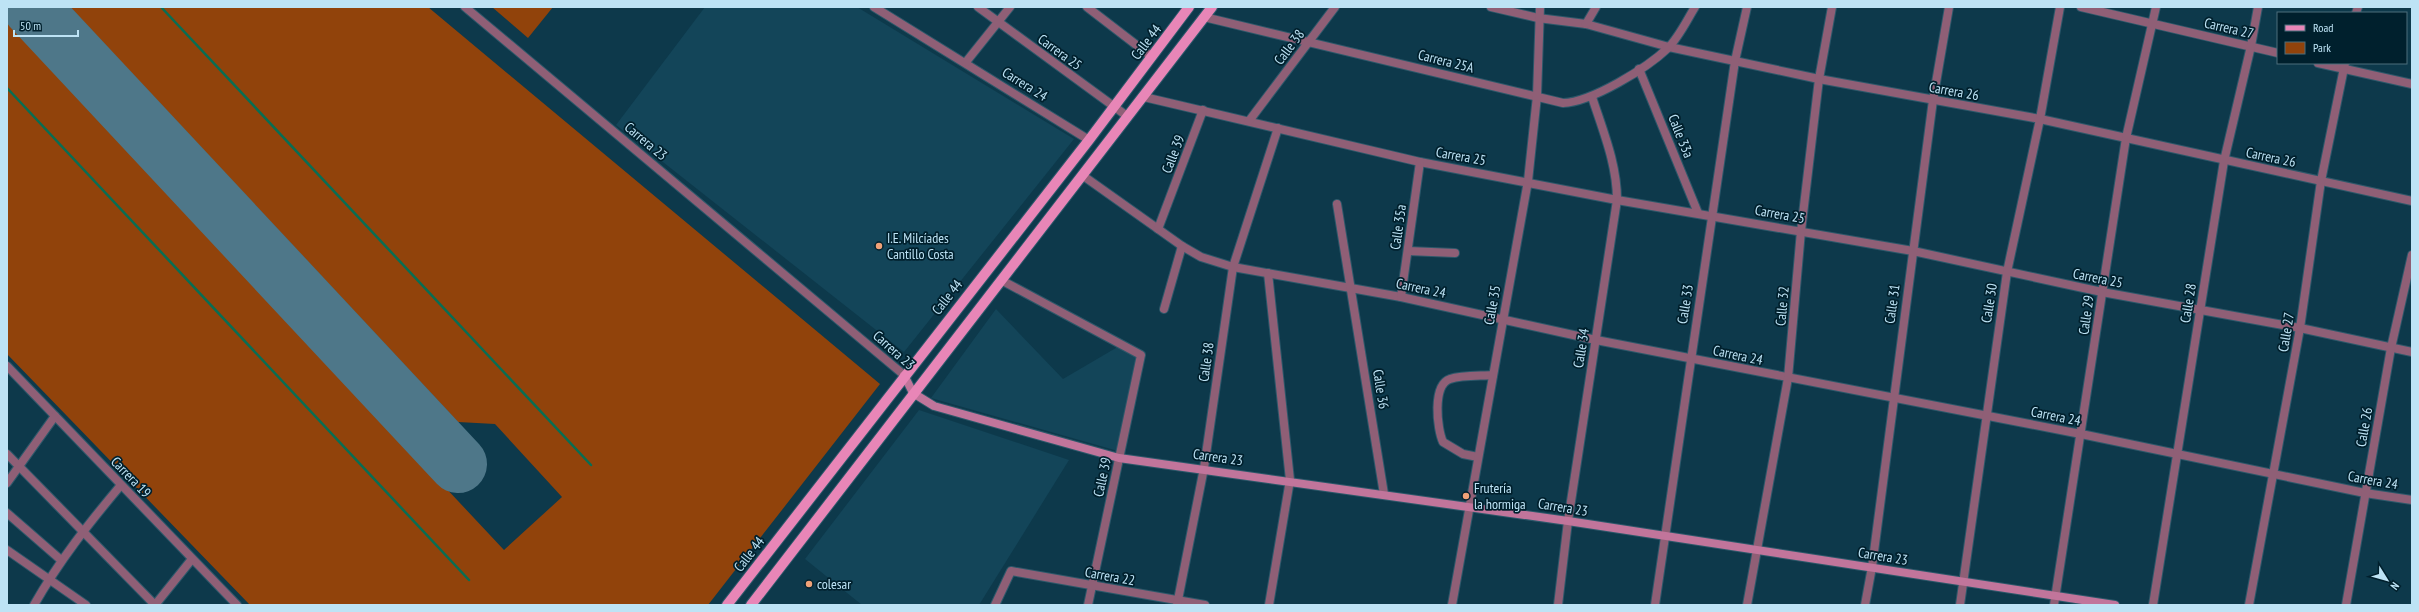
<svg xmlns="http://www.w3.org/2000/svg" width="2419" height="612" font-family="'PT Sans Narrow',sans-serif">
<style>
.built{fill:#134559}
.green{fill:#91430b}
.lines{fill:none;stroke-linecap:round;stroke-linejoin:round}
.stream{stroke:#076e54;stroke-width:2.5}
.runway{stroke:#4e7789;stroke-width:58}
.street-casing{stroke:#2d586a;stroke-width:10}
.secondary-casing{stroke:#2d586a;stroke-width:10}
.primary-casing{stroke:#2d586a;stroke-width:12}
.street{stroke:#8f5f76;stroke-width:8}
.secondary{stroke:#c1759b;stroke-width:8}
.primary{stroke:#e886b7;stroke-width:10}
.poi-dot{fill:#f0a278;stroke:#00202d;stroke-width:1.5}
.labels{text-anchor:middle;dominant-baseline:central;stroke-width:3.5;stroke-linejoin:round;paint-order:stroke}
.street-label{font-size:14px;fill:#bde3f5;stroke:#00202d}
.poi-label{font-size:14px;fill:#bde3f5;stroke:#00202d;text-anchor:start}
</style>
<rect width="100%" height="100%" fill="#0d394b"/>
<g class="built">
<path d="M705,7H857L1074,139L904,352L616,125Z"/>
<path d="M996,309L1063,379L1121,345L1140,355L1118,451L931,398Z"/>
<path d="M919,410L1069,460L979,605H862L805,559Z"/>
</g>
<g class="green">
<path d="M70,7H428L880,384L708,605H250L7,354V20L504,550L562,497L495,424L458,422Z"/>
<path d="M492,7H553L528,38Z"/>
</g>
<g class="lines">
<g class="stream">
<path d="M161,7L591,465"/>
<path d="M7,88L469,580"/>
</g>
<path class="runway" d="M31,7L458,464"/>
<g class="street-casing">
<g id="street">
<path d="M465,7L904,375"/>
<path d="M874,7L1089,140"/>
<path d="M978,7L1127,116"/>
<path d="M1087,7L1152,57"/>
<path d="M1491,7L1538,18L1586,24L1669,47L1819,79L2040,119L2412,201"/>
<path d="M2081,7L2278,53"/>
<path d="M2356,13L2358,7"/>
<path d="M1204,17L1563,103C1592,102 1647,68 1668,48C1679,37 1687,20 1695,7"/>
<path d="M1586,24L1596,7"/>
<path d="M966,62L1010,7"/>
<path d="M2318,63L2412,84"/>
<path d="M1639,69L1698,213"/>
<path d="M1144,97L1420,162L1617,200L1913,251L2102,292L2300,328L2412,352"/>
<path d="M1249,121L1335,7"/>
<path d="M1082,175L1182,246L1201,257L1233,267L1401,297L1596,340L2081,434L2365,493L2412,500"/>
<path d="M1337,204L1384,494"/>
<path d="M1158,229L1203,110"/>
<path d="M1408,251L1455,253"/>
<path d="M1268,273L1290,480L1269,605"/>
<path d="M1001,280L1141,355L1088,605"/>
<path d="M1401,297L1420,162"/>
<path d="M1164,309L1182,246"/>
<path d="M7,366L237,605"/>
<path d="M7,454L155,605L192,559"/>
<path d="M1478,457L1463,454L1443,442C1437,429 1432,385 1450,379C1462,375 1480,376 1493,375"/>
<path d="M7,483L55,416"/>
<path d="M7,513L61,560"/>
<path d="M7,550L86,605"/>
<path d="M34,605C59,561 89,523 121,485"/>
<path d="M995,605L1011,571L1205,605"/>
<path d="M1177,605L1204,468L1233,267L1278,128"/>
<path d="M1452,605L1528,181L1537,96L1540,7"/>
<path d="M1558,605L1568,521L1617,200C1617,164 1603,131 1592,97"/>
<path d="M1655,605L1735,61L1747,7"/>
<path d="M1747,605L1788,378L1801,231L1819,79L1832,7"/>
<path d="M1865,605L1872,567L1933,100L1949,7"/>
<path d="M1960,605L2007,272L2040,119L2060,7"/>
<path d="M2054,605L2126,138L2156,7"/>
<path d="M2153,605L2224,161L2251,46L2258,7"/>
<path d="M2249,605L2300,328L2321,181L2345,63"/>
<path d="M2346,605L2391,348L2412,255"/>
</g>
</g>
<g class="secondary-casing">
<path id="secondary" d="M904,375L913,393L934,406L1119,458L1568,521L2115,605"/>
</g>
<g class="primary-casing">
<g id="primary">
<path d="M727,605L1089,140L1189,7"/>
<path d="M751,605L1212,7"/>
</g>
</g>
<use href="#street" class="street"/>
<use href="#secondary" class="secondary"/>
<use href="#primary" class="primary"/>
</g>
<g class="poi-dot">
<circle cx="879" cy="246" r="4"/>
<circle cx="1466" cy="496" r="4"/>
<circle cx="809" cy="584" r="4"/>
</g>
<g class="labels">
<g class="street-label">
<text transform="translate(2229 28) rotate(13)">Carrera 27</text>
<text transform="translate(1146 42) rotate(-53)">Calle 44</text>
<text transform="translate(1289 47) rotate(-53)">Calle 38</text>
<text transform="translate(1060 52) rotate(36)">Carrera 25</text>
<text transform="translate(1446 61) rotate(14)">Carrera 25A</text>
<text transform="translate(1025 84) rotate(32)">Carrera 24</text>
<text transform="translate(1954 91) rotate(10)">Carrera 26</text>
<text transform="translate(1681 136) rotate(68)">Calle 33a</text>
<text transform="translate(646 141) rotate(40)">Carrera 23</text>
<text transform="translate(1173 154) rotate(-69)">Calle 39</text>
<text transform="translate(1461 156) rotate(10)">Carrera 25</text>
<text transform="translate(2271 157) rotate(12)">Carrera 26</text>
<text transform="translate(1780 214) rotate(10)">Carrera 25</text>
<text transform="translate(1398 227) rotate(-82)">Calle 35a</text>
<text transform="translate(2098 278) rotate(11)">Carrera 25</text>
<text transform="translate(1421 288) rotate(12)">Carrera 24</text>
<text transform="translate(947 297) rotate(-52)">Calle 44</text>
<text transform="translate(1989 303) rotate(-81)">Calle 30</text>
<text transform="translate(2188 303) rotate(-81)">Calle 28</text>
<text transform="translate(1685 304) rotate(-81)">Calle 33</text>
<text transform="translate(1892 304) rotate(-82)">Calle 31</text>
<text transform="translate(1492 305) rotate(-80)">Calle 35</text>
<text transform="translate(1782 306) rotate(-85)">Calle 32</text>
<text transform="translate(2086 315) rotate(-82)">Calle 29</text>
<text transform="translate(2286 332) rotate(-81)">Calle 27</text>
<text transform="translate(1581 348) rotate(-81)">Calle 34</text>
<text transform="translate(894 350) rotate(42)">Carrera 23</text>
<text transform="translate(1738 355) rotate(12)">Carrera 24</text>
<text transform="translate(1206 362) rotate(-82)">Calle 38</text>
<text transform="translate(1381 389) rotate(81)">Calle 36</text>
<text transform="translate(2056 416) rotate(11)">Carrera 24</text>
<text transform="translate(2364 427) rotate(-80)">Calle 26</text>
<text transform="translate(1218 457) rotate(8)">Carrera 23</text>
<text transform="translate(131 477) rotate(46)">Carrera 19</text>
<text transform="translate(1102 477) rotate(-78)">Calle 39</text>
<text transform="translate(2373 480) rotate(10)">Carrera 24</text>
<text transform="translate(1563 507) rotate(9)">Carrera 23</text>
<text transform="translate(749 554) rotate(-52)">Calle 44</text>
<text transform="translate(1883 556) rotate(9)">Carrera 23</text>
<text transform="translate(1110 576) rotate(10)">Carrera 22</text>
</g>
<g class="poi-label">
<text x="887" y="238">I.E. Milcíades<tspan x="887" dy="16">Cantillo Costa</tspan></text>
<text x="1474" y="488">Frutería<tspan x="1474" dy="16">la hormiga</tspan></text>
<text x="817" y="584">colesar</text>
</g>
</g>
<rect width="2419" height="612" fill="none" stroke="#bde3f5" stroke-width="16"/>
<rect x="2277" y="12" width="130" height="52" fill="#00202d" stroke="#4c6e7d"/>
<rect x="2285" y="25" width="20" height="6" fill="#e886b7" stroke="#4c6e7d"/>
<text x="2313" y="32" font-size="12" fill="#bde3f5">Road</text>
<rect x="2285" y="42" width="20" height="12" fill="#91430b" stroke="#4c6e7d"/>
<text x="2313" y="52" font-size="12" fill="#bde3f5">Park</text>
<g transform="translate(2387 580) rotate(127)" stroke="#00202d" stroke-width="3" paint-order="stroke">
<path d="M0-3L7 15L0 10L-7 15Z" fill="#bde3f5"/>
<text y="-6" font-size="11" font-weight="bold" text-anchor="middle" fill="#bde3f5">N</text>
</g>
<path d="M14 30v6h64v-6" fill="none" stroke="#bde3f5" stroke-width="2"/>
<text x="20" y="30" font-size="12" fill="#bde3f5" stroke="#00202d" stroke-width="3" paint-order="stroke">50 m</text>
</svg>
